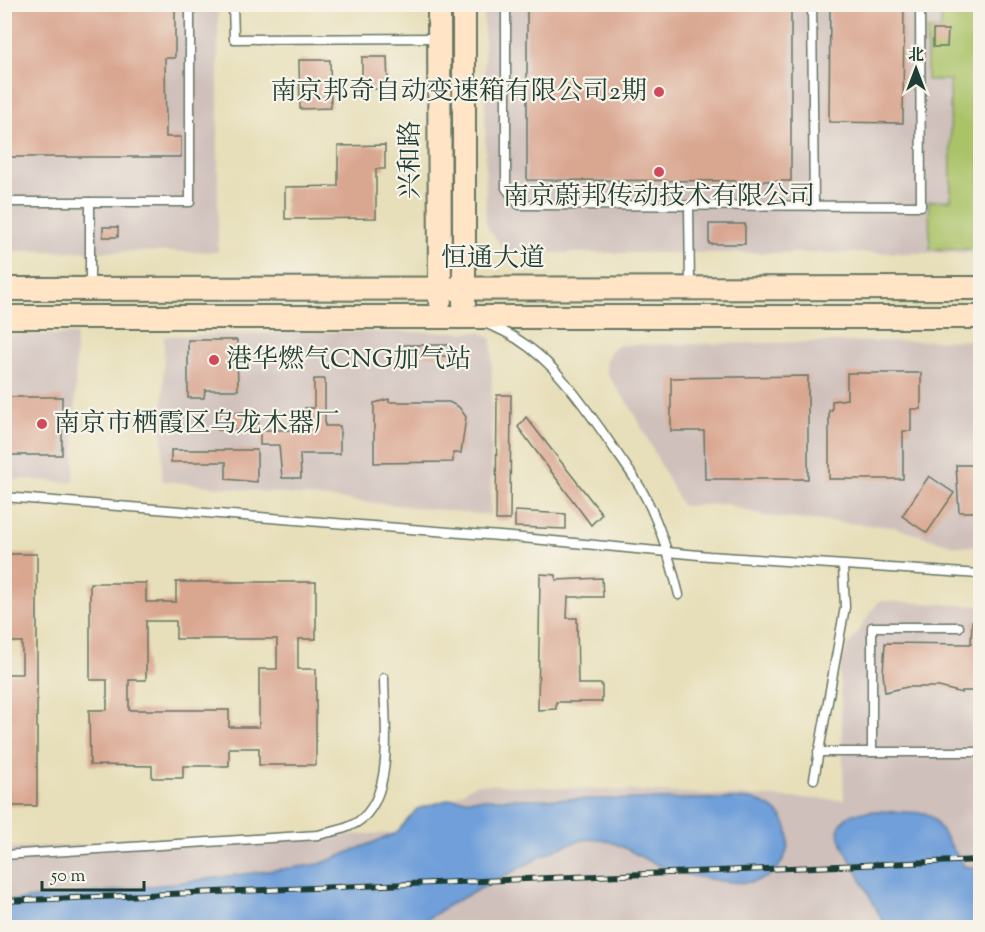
<svg xmlns="http://www.w3.org/2000/svg" width="985" height="932" font-family="'Sorts Mill Goudy','Noto Serif SC',serif">
<style>
.industrial{fill:#cfc0bb}
.green{fill:#aac268;stroke:#64804e;stroke-width:1.5}
.water{fill:#709fd9;stroke:#486e86;stroke-width:1.5}
.building{fill:#d9a690;fill-rule:evenodd}
.lines{fill:none;stroke-linecap:round;stroke-linejoin:round}
.lane-casing{stroke:#657663;stroke-width:11}
.secondary-casing{stroke:#657663;stroke-width:26}
.lane{stroke:#fff;stroke-width:8}
.secondary{stroke:#ffe4c6;stroke-width:22}
.rail-casing{stroke:#1f3d34;stroke-width:6}
.rail{stroke:#f7f3e8;stroke-width:4;stroke-dasharray:11;stroke-linecap:butt}
.poi-dot{fill:#d1495b;stroke:#f7f3e8;stroke-width:2}
.labels{text-anchor:middle;dominant-baseline:central;stroke-width:4.5;stroke-linejoin:round;paint-order:stroke}
.poi-label{font-size:26px;fill:#1f3d34;stroke:#f7f3e8;text-anchor:start}
.street-label{font-size:26px;fill:#1f3d34;stroke:#f7f3e8}
</style>
<rect width="100%" height="100%" fill="#f7f3e8"/>
<filter id="ink" filterUnits="userSpaceOnUse"><feTurbulence type="fractalNoise" baseFrequency=".0167" numOctaves="2"/><feDisplacementMap in="SourceGraphic" scale="12" xChannelSelector="R" yChannelSelector="G"/><feConvolveMatrix kernelMatrix="1 2 1 2 8 2 1 2 1" color-interpolation-filters="sRGB"/></filter>
<filter id="wash" filterUnits="userSpaceOnUse"><feTurbulence type="fractalNoise" baseFrequency=".008" numOctaves="4" result="noise"/><feDisplacementMap in="SourceGraphic" scale="24" xChannelSelector="R" yChannelSelector="G"/><feGaussianBlur stdDeviation="1.35" result="paint"/><feColorMatrix in="noise" values="0 0 0 0 0 0 0 0 0 0 0 0 0 0 0 0 0 1.4 0 .05"/><feComposite in="paint" operator="in"/></filter>
<g filter="url(#wash)">
<rect width="100%" height="100%" fill="#e7dfb9"/>
<g class="industrial">
<path d="M5,5H218V252L5,251Z"/>
<path d="M484,5H980V253H506L486,225Z"/>
<path d="M303,332H481L492,340L491,515L162,481L164,336Z"/>
<path d="M4,334L76,335L74,483L5,478Z"/>
<path d="M980,340V547L954,546L893,527L762,516L726,504L682,506L633,411L607,374L606,362L610,351L620,345Z"/>
<path d="M879,601L980,606V927H5L4,848L396,833L476,784L844,800L840,671L846,649Z"/>
</g>
<path class="green" d="M942,5H980V249H930L929,201L951,200L950,80H927V30H941Z"/>
<g class="water">
<path d="M450,799H750C760,802 770,805 778,813C800,834 785,875 757,881C730,887 672,873 647,860C626,849 609,836 584,840C560,845 539,858 518,869C495,881 472,893 449,905C438,912 423,924 410,927C396,931 374,929 360,928C336,925 320,911 295,928L5,927V901L122,890L320,864L396,833L417,809Z"/>
<path d="M878,811L925,813L934,819L964,866L980,869V927H886L843,846L838,831C843,811 862,812 878,811Z"/>
</g>
<g id="blocks">
<g class="building">
<path d="M4,4H175V58H165L166,137H181V157H4Z"/>
<path d="M527,4H791V181L527,180Z"/>
<path d="M830,4H904L903,123L829,122Z"/>
<path d="M933,30H948L947,47H933Z"/>
<path d="M362,57H387L388,89H362Z"/>
<path d="M299,60H330L331,108L300,109Z"/>
<path d="M385,145V169H376V218L285,219V187L338,186V146Z"/>
<rect x="709" y="224" width="36" height="20"/>
<rect x="103" y="227" width="15" height="10"/>
<path d="M188,340H237L238,390H205L204,398H188Z"/>
<rect x="399" y="345" width="51" height="11"/>
<path d="M847,373H921V409H911V431H903V479H829V410H832V401L847,399Z"/>
<path d="M808,376V479H705L704,431H671V378Z"/>
<path d="M314,379H325V426H340V454H300L301,478H282L279,445H260V430H306L305,408H314Z"/>
<path d="M497,395H511L510,520H496Z"/>
<rect x="4" y="397" width="58" height="58"/>
<path d="M389,399V402H449L459,407L466,417L461,453H453V462L374,463V403Z"/>
<path d="M258,412L259,430H218V413Z"/>
<path d="M526,417L602,514L591,525L518,427Z"/>
<path d="M171,450H257V482L226,479V462H171Z"/>
<path d="M956,465H981V512H959Z"/>
<path d="M929,476L954,493L927,533L902,516Z"/>
<path d="M515,511L566,514V529L515,527Z"/>
<path d="M4,554H37V806H4V674H22V642H4Z"/>
<path d="M540,574L556,575V580L602,578L603,597H568L567,618H577L578,684H602V702H556V709L538,710Z"/>
<path d="M176,582H316V639H298V669H316V765H259V748H229V766H183V778H152V766L90,765L89,710H107V680H90V583H146V602H176ZM146,621H176V639H277V669H259V727H229V710H129V680H146Z"/>
<path d="M972,621L981,622V691H962V693L939,687H907L885,692L883,673L885,643L971,644Z"/>
</g>
</g>
</g>
<g filter="url(#ink)">
<use href="#blocks" fill-opacity="0" stroke="#657663" stroke-width="1.5"/>
<g class="lines">
<g class="lane-casing">
<g id="lane">
<path d="M233,4L234,39L439,38"/>
<path d="M506,4V188L519,205L921,206L920,4"/>
<path d="M812,4L814,206"/>
<path d="M4,202H190V4"/>
<path d="M90,202V288"/>
<path d="M689,205L690,287"/>
<path d="M489,325C541,344 573,390 604,434C616,452 629,469 640,487C659,520 670,559 679,595"/>
<path d="M4,497L512,537L709,556L980,574"/>
<path d="M818,752H980"/>
<path d="M872,752V627H959"/>
<path d="M814,779L845,607L843,567"/>
<path d="M4,855L318,835C328,832 340,831 350,826C398,806 384,720 384,678"/>
</g>
</g>
<g class="secondary-casing">
<g id="secondary">
<path d="M439,4L440,300"/>
<path d="M464,4V303"/>
<path d="M4,289L980,288"/>
<path d="M4,317H980"/>
</g>
</g>
<use href="#lane" class="lane"/>
<use href="#secondary" class="secondary"/>
<g class="rail-casing">
<path id="rail" d="M4,901L980,860"/>
</g>
<use href="#rail" class="rail"/>
</g>
</g>
<g class="poi-dot">
<circle cx="659" cy="92" r="6"/>
<circle cx="659" cy="172" r="6"/>
<circle cx="214" cy="360" r="6"/>
<circle cx="42" cy="424" r="6"/>
</g>
<g class="labels">
<g class="poi-label">
<text x="647" y="92" text-anchor="end">南京邦奇自动变速箱有限公司2期</text>
<text x="659" y="197" text-anchor="middle">南京蔚邦传动技术有限公司</text>
<text x="226" y="360">港华燃气CNG加气站</text>
<text x="54" y="424">南京市栖霞区乌龙木器厂</text>
</g>
<g class="street-label">
<text transform="translate(411 160) rotate(-90)">兴和路</text>
<text x="493" y="259">恒通大道</text>
</g>
</g>
<rect width="985" height="932" fill="none" stroke="#f7f3e8" stroke-width="24"/>
<g transform="translate(916 69)" stroke="#f7f3e8" stroke-width="4.5" paint-order="stroke">
<path d="M0-4.5L10 22L0 15L-10 22Z" fill="#1f3d34"/>
<text y="-9" font-size="16" font-weight="bold" text-anchor="middle" fill="#1f3d34">北</text>
</g>
<path d="M42 881v9h102v-9" fill="none" stroke="#1f3d34" stroke-width="3"/>
<text x="51" y="881" font-size="18" fill="#1f3d34" stroke="#f7f3e8" stroke-width="4.5" paint-order="stroke">50 m</text>
</svg>
